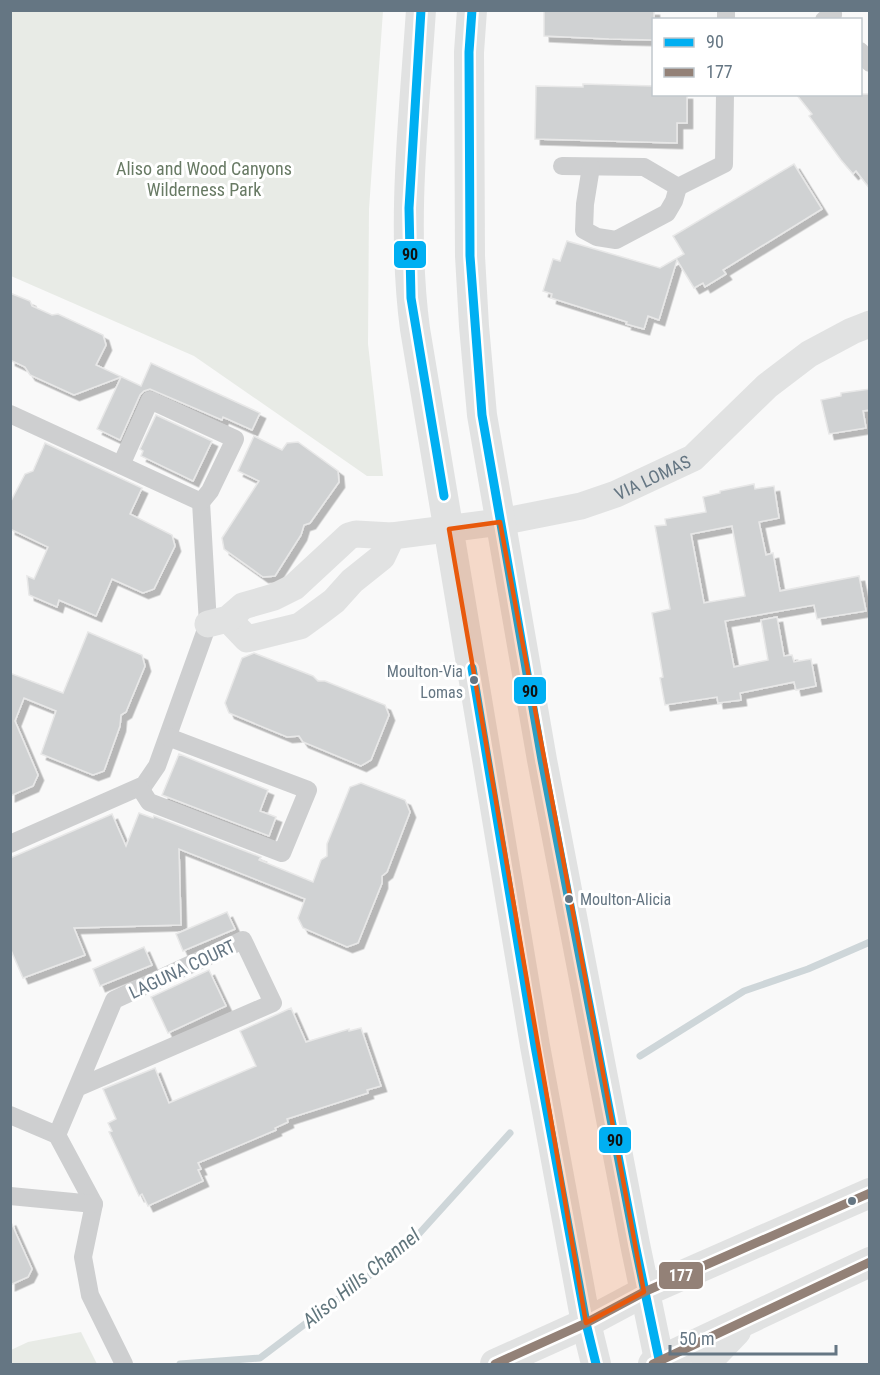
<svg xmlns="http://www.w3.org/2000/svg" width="880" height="1375" font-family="'Roboto Condensed',sans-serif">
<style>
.green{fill:#e8ebe6}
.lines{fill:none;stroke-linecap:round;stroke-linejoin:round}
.stream{stroke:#ced6d9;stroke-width:7}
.building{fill:#d0d2d3;stroke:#e8e8e8;stroke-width:1.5;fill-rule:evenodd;filter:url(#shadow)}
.street{stroke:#cecfd0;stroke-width:18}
.secondary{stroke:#e1e2e2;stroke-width:27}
.primary{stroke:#e1e2e2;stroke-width:30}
.bus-1-casing{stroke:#fff;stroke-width:14}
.bus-2-casing{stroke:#fff;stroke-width:14}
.bus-1{stroke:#00aff2;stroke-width:9}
.bus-2{stroke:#938177;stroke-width:9}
.marked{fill:#e8590c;fill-opacity:0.2;stroke:#e8590c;stroke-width:4.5;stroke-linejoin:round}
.bus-dot{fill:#657683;stroke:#fff;stroke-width:2}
.labels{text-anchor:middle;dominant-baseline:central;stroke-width:6;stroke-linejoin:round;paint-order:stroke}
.bus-label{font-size:16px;fill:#657683;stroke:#fff;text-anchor:end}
.park-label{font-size:18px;fill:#687a64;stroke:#fff}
.street-label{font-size:18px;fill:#657683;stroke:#fff}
.water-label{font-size:20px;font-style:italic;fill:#60757c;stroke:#fff}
.line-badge{stroke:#fff;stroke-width:2}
.badge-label{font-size:16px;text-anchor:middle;font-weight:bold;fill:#fff}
.pale-badge-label{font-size:16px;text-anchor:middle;font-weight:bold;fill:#111}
</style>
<defs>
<filter id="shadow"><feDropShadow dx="5.5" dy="5.5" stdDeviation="0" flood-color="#0004"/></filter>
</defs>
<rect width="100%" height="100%" fill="#f9f9f9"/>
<g class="green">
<path d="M11,10L383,11L369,209L368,344L383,476H367L194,356L11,276Z"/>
<path d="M81,1332L97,1364H11V1350L28,1342Z"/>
</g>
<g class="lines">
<g class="stream">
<path d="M640,1056L744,991L808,969L870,942"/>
<path d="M180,1364L260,1358L407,1247L510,1133"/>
</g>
</g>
<g class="building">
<path d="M544,10H654V37L652,40L609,39L544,36Z"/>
<path d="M583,84L654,86V94H687V123H677V143L535,139L536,86L583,87Z"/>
<path d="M796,94H870V189L856,171L853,174L841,160L809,116L812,114Z"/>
<path d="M794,164L822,209L723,270L726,274L705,287L703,283L694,288L677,260L659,320L648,316L644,329L626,324L627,322L551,298L552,294L543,291L553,259L560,261L567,241L660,268L684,254L673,236Z"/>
<path d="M10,293L30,301L32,306L52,315L58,314L103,335L106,345L96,365L141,386L151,363L260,413L252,430L223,417L222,420L150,389L144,391L140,395L120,440L97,429L121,377L74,395L30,375L25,367L10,360Z"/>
<path d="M870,389V410L863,411L866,428L829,434L821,400L841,396V393Z"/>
<path d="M156,415L212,441L193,481L141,456L143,451L140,449Z"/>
<path d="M254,436L282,450L287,443L298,442L338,471L339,482L310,523L304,525L301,535L275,576L263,577L224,549L222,538L259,481L238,471Z"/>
<path d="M45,443L142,488L130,514L172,535L175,546L154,589L143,593L112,579L96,616L59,600L57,607L29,595L27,576L34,579L48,547L10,529V503L25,474L33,471Z"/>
<path d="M754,484L755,489L774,486L779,518L759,522L766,555L773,553L780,591L859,576L866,611L817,619L814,605L725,621L734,667L768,660L761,620L777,617L784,656L792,655L794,662L811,659L816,686L796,690L794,682L740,693L741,700L718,703L717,697L665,705L660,678L663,677L652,613L670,609L655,526L666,525L665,519L706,512L703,497L720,493V491ZM732,526L745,596L704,603L691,534Z"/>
<path d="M88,632L142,655L145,666L126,712L121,715L120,726L104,771L93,775L41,754L56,711L24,698L15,721L38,775L33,786L10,796V673L63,693Z"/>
<path d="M254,653L313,676L318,681H325L385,705L389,715L371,760L361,766L303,742L299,736L287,737L229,713L225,703L242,658Z"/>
<path d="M179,754L268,790L260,811L276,817L269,836L162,795Z"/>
<path d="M361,783L405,800L410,812L387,872L382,876V883L358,943L347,947L303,928L298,918L305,899L179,849L181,925L74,928L85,955L23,978L10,948V858L112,814L126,846L139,813L153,818L154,816L261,857L259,860L313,882L321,860L327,856V844L350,787Z"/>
<path d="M227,912L235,929L183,951L176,934Z"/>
<path d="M144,947L152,965L100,986L93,969Z"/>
<path d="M209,970L226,1006L168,1033L151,997Z"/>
<path d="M291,1008L306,1042L349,1029V1031L361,1028L381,1086L367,1090L368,1093L287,1119L288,1122L275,1128L276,1130L198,1163L201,1169L198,1170L203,1181L148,1206L142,1194L139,1196L109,1132L112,1131L108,1123L116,1119L103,1089L155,1068L169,1103L256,1066L240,1031Z"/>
<path d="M10,1220L32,1269L28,1277L10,1285Z"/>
</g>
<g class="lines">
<g class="street">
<path d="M726,20V10"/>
<path d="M824,20L833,14L832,10"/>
<path d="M860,51L870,63"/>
<path d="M562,166L644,167L678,187"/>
<path d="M591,167L585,204L584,230L597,237L616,240L667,213L674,201L678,187"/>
<path d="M678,187L724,164L725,94"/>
<path d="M10,414L201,502L208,624L157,766L144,785L10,844"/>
<path d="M121,465L150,400L235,439L210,491L201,502"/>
<path d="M140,788L149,802L282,853L308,790L168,737"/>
<path d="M79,1087L273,1003L243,940L114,1000L57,1135L94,1204L83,1257L90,1295L124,1364"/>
<path d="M10,1115L57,1135"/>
<path d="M10,1196L94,1204"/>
</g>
<g class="secondary">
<path d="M228,619L247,639L300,626L322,610L334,601L352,581L382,557L392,536"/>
<path id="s1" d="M208,624L228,619L243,606L274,597L294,587L349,536L356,534L392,536L500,522L581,506L616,494L693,458L767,386L809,354L852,331L870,324"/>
</g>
<g class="primary">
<path d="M421,10C414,116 401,224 415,329L535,1046L586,1323L596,1364"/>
<path d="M472,10L469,52L470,256L474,326L482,415L542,760L635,1244L660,1364"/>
<path d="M495,1364L586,1323L644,1292L870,1193"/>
<path d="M653,1364L870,1262"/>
<path d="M706,1364L712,1356L736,1331"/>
</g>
<g class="bus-1-casing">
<g id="bus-1">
<path d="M421,10L409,208L411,298L444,496"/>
<path d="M472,10L469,52L470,256L482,415L542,760L635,1244L660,1364"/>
<path d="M472,668L535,1046L586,1323L596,1364"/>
</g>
</g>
<g class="bus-2-casing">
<g id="bus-2">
<path d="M495,1364L586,1323L644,1292L870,1193"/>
<path d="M653,1364L870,1262"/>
</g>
</g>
<use href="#bus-1" class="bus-1"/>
<use href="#bus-2" class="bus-2"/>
</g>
<path class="marked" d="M500,522L644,1292L586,1323L449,529Z"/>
<g class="bus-dot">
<circle cx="474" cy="680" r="5"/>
<circle cx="569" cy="899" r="5"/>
<circle cx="852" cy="1201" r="5"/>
</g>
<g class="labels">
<g class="bus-label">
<text x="463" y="671">Moulton-Via<tspan x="463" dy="21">Lomas</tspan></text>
<text x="580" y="899" text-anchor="start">Moulton-Alicia</text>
</g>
<g class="park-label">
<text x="204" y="168">Aliso and Wood Canyons<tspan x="204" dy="21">Wilderness Park</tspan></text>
</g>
<g class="street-label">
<text stroke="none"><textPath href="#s1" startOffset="482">VIA LOMAS</textPath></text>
<text transform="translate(182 969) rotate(-25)">LAGUNA COURT</text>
</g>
<g class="water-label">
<text transform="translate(361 1278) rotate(-39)">Aliso Hills Channel</text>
</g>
</g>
<g class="line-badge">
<rect x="393" y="240" width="34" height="29" rx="6" fill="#00aff2"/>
<rect x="513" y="676" width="34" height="29" rx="6" fill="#00aff2"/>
<rect x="598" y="1126" width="34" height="28" rx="6" fill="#00aff2"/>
<rect x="658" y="1261" width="46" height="29" rx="6" fill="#938177"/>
</g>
<g class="badge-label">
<text x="681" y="1281">177</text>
</g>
<g class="pale-badge-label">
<text x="410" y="260">90</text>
<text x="530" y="697">90</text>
<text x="615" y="1146">90</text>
</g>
<rect width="880" height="1375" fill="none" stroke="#657683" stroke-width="24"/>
<rect x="652" y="18" width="210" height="78" fill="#ffffff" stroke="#c1c8cd" stroke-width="1.5"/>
<rect x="664" y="38" width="30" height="9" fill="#00aff2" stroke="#c1c8cd" stroke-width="1.5"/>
<text x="706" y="48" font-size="18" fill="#657683">90</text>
<rect x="664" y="68" width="30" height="9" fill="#938177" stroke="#c1c8cd" stroke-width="1.5"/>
<text x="706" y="78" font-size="18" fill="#657683">177</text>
<path d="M670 1345v9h166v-9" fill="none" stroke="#657683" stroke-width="3"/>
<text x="679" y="1345" font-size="18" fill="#657683" stroke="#ffffff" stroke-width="4.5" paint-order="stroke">50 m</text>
</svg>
